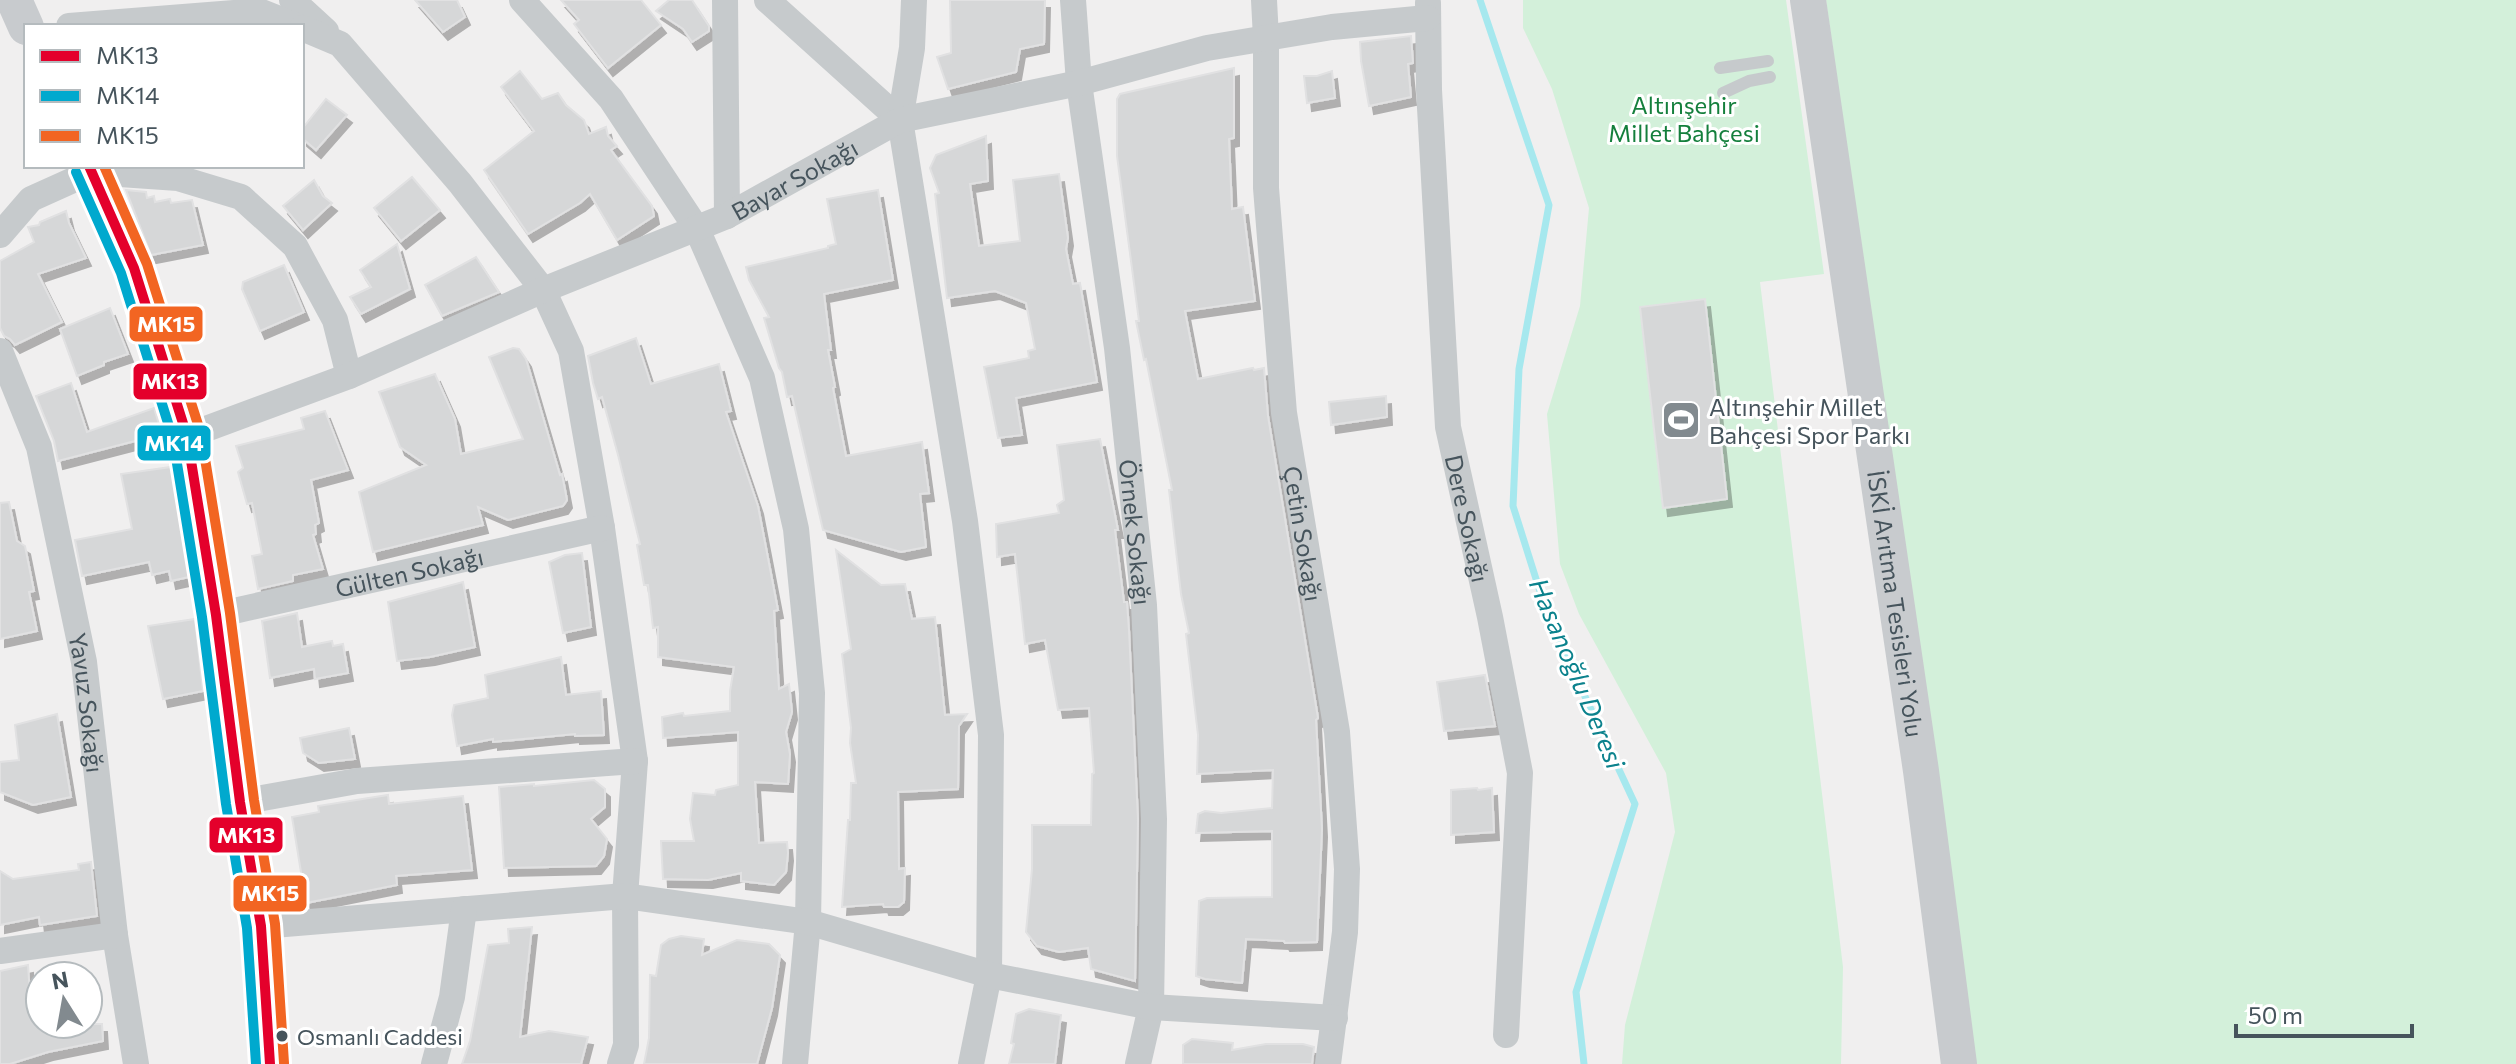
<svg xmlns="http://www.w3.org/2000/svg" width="2516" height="1064" font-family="Commissioner,sans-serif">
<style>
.green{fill:#d3f0da}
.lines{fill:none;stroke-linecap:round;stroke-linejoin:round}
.stream{stroke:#a6e8ee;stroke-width:7}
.building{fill:#d6d7d8;stroke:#e1e1e2;stroke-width:2;filter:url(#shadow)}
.lane{stroke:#c6cacc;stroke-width:12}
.street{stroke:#c6cacc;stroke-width:26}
.secondary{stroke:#c8cbce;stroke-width:36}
.bus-1-casing{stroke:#fff;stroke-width:16}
.bus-2-casing{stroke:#fff;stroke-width:16}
.bus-3-casing{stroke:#fff;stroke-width:16}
.bus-1{stroke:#e4002b;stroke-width:10}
.bus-2{stroke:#00a9ce;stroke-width:10}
.bus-3{stroke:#f26522;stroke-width:10}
.bus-dot{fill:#46545c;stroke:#fff;stroke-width:3}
.labels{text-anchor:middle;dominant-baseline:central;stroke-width:6;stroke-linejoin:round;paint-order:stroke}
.bus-label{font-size:22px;fill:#46545c;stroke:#fff;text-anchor:start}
.park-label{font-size:24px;fill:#147f3c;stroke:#fff}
.street-label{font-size:24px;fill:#46545c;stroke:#fff}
.poi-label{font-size:24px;fill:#46545c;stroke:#fff;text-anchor:start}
.water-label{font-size:26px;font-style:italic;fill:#0b828d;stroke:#fff}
.line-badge{stroke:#fff;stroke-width:3}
.badge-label{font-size:22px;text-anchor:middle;font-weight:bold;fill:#fff}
</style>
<defs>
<filter id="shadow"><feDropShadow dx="5" dy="8" stdDeviation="0" flood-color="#0004"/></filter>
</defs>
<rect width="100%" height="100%" fill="#f0efef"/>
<g class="green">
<path d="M1523,0H1786L1824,274L1760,282L1843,967L1841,1064H1622L1625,1025L1675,832L1666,773L1579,614L1560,564L1547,414L1580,306L1589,208L1552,89L1523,28Z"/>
<path d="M1826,0H2516V1064H1975Z"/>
</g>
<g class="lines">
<path class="stream" d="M1480,0L1549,205L1519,369L1513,506L1548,617L1635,804L1576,992L1584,1064"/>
</g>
<g class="building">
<path d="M415,0H457L465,17L443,32Z"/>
<path d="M561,0H641L661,25L608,68L574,24L579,20Z"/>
<path d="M669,0H692L709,26V31L692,42L683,29L656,11Z"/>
<path d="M950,0H1045L1044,44L1020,49L1016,72L948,89L937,57L951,53Z"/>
<path d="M1411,36L1413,63L1408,64L1411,97L1369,106L1361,61L1360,42Z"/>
<path d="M1234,68V138L1229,139L1232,209L1243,207L1255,301L1185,311L1198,379L1253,368L1254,370L1264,368L1268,416L1318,718L1316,720L1322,829L1317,942L1285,943L1284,941L1246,939L1242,983L1205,979L1196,976L1199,901L1207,898L1272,897V831L1196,833L1198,814L1205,811L1221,813L1272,808L1273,770L1197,774L1198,735L1186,634L1189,633L1181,594L1169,490H1172L1146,359L1144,360L1136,321H1139L1117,156V99L1120,94Z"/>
<path d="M520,71L542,99L558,93L566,105L584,120L589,134L606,127L608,136L617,146L611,150L652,206L654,216L617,240L590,194L580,203L528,234L484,170L534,131L501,87Z"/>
<path d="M1332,71L1335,98L1307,103L1304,76H1317Z"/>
<path d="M326,99L347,115L316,150L302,138V129Z"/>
<path d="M986,136L988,181L970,184L979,246L1020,241L1013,180L1059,174L1068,238L1066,249L1073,284L1080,283L1097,382L1016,398L1022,435L998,438L984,367L1029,358L1028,351L1035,349L1026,303L995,291L947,298L935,194L939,193L930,168L936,155Z"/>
<path d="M412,177L440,210L401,241L374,208Z"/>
<path d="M314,180L323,196L332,203L303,230L283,206Z"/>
<path d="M126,190L146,192L147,198L154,196L155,202L170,199L171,203L192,200L203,245L151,255Z"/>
<path d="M878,190L893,280L824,294L831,350H828L835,387L833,388L846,456L922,442L929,493L920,494L926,547L901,552L823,530L792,396L787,397L782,372L779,368L764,318L769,317L749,280L746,267L828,248V246L836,244L827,199Z"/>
<path d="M66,211L69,223L86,258L38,274L62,322L15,345L10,339L4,336L0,328V261L34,242L28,227L39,225L40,222Z"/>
<path d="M397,244L410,289L361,314L350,297L371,287L360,270Z"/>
<path d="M476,257L499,292L442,316L425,285Z"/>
<path d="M284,265L304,312L260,331L242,289L243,282Z"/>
<path d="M1705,299L1727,499L1663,508L1640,307Z"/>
<path d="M110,308L128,354L104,362V365L77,376L60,329Z"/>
<path d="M636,338L651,384L719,364L731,411L726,412L758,506L778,610L774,611L779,689L789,684L792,712L786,732L790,754L788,784L755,782L759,843L787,842L788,853L786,872L774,885L741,881V873L708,880L663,879L661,841H694L690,819L693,793L715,795L716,790L738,785V732L663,738L662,717L683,713L684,716L730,711V691L734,667L658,657V627L653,628L648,585H644L637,545L640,544L618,455L602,397L598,399L593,383L588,356Z"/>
<path d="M513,348L519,349L526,359L560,475L562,474L567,500L563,506L508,520L478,507L483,525L373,552L359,492L426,465L400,447L379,392L435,374L455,419L461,454L523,439L489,357Z"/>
<path d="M71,383L87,432L154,408L162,434L58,461L54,441L36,396Z"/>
<path d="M1386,396L1387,417L1331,425L1329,402Z"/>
<path d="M325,411L348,470L311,480L319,523L315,525L316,534L313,535L323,569L293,575V581L258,589L252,556L262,554L252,503L247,504L238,472L243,468L236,446L304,429L301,418Z"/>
<path d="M1100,439L1118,530H1115L1124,602H1127L1129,630L1138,819L1135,981L1091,969L1088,948L1059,952L1037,946L1026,932L1032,869V825H1091L1092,774L1094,773L1089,708L1058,710L1045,640L1025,644L1015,554L997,557L996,524L1059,513L1057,505L1064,500L1057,445Z"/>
<path d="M171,467L189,577L171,581L169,571L152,575L149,562L82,576L75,540L132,529L121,474Z"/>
<path d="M9,502L17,541L25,546L34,591L29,592L37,631L0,639V503Z"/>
<path d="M836,550L881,585L905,584L912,619L935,617L945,715L967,714L959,726L958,789L898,792L899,869L905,868L904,902L898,907H884L883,904L842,907L848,820H850L851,783H856L850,743L851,728L842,654L851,649Z"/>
<path d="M582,553L591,627L563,633L549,562L565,555Z"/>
<path d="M463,582L475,647L430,657L397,661L388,602Z"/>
<path d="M297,613L302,647L332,641L333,646L343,644L348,673L315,679L314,669L270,678L262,621Z"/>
<path d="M195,619L203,691L163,699L148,626Z"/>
<path d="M561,657L566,695L601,691L604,735L575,736V734L493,742V739L457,746L452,715L454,705L488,698L485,675Z"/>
<path d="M1485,675L1495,726L1444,731L1437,682Z"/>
<path d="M57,714L71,797L33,805L0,792V762L19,760L15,725Z"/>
<path d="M349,728L355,759L319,763L303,753L300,738Z"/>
<path d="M594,780L605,789V807L591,819L607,839L604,856L596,866L504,868L499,787L534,784V786Z"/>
<path d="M1477,788L1478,790L1492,788L1494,832L1451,835V790Z"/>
<path d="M388,795L389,804L463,796L472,870L396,876L397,885L306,903L292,817L319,812L318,806Z"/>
<path d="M91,862L97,916L40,925L39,917L0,925V871L13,879L79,870L78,864Z"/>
<path d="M532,927L520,1037L549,1031L588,1037L581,1064H462L470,1041L488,945L509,943L508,929Z"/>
<path d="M681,936L704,939L702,955L737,940L769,944L780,955L772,1008L757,1064H644L649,1038L650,975L656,976L661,945L669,939Z"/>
<path d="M28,965L31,1009L36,1024H102L103,1041L48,1052L10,1064H0V971Z"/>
<path d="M1029,1009L1061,1015L1055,1064H1009L1014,1044L1011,1043L1016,1014Z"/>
<path d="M1192,1039L1233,1043L1232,1050L1266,1044H1303L1314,1047L1312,1064H1183V1045Z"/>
</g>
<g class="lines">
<g class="lane">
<path d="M1720,68L1768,61"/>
<path d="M1723,93L1749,81L1770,77"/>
</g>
<g class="street">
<path d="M292,0L326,31"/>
<path d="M522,0L611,99L697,229L762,378L796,529L812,693L808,922L795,1064"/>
<path d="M725,0L727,216"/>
<path d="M767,0L900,120"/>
<path d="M914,0L912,48L900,120L965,521L991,735L989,975L971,1064"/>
<path id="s1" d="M1073,0L1079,83L1117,348L1144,605L1154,819L1151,1007L1138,1064"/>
<path id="s2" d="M1264,0L1266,38V188L1284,413L1337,732L1347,869L1345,932L1328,1064"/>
<path id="s3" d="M1428,3L1429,90L1448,427L1490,617L1520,773L1506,1035"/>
<path d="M69,26L259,11L297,26"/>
<path d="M302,28L340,44L460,183L543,290L571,351L602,528L635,761L625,896L626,1045L620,1064"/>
<path d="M0,235L31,199L91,172L178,178L241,197L295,246L335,320L349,376"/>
<path id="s4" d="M0,351L39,447L84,662L115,935L136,1064"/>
<path id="s5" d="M187,436L349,376L543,290L727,216L900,120L1079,83L1207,48L1332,27L1427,18"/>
<path id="s6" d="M216,615L602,528"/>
<path d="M240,802L357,781L635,761"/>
<path d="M261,926L625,896L808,922L989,975L1151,1007L1335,1018"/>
<path d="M0,951L115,935"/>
<path d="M434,1064L452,997L464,909"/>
</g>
<g class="secondary">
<path d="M14,0L26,27"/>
<path id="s7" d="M1808,0L1921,771L1959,1064"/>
<path d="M89,166L134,268L187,436L216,615L240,802L261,926L270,1064"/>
</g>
<g class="bus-1-casing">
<path id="bus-1" d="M89,166L134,268L187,436L216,615L240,802L261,926L270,1064"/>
</g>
<g class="bus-2-casing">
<path id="bus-2" d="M76,172L121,273L173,439L202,617L226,804L247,928L256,1064"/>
</g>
<g class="bus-3-casing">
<path id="bus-3" d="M104,166L147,264L201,434L230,613L254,800L275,924L284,1063"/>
</g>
<use href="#bus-1" class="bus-1"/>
<use href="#bus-2" class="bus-2"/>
<use href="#bus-3" class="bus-3"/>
</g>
<defs>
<g id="stadium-square" transform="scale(2)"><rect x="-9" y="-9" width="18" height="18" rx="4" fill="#828a8f" stroke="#fff"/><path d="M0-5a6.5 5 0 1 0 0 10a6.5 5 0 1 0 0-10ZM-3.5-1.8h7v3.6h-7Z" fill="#fff"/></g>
</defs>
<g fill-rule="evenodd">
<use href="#stadium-square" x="1681" y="420"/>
</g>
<circle class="bus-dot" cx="282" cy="1036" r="7"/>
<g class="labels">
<g class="bus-label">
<text x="297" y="1036">Osmanlı Caddesi</text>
</g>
<g class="park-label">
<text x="1684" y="104">Altınşehir<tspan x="1684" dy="28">Millet Bahçesi</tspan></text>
</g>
<g class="street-label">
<text stroke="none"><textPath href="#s5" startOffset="660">Bayar Sokağı</textPath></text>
<text stroke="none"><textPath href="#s3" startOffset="518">Dere Sokağı</textPath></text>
<text stroke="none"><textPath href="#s1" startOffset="536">Örnek Sokağı</textPath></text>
<text stroke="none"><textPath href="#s2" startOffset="536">Çetin Sokağı</textPath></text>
<text stroke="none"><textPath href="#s6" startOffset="198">Gülten Sokağı</textPath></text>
<text stroke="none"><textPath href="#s7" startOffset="610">İSKİ Arıtma Tesisleri Yolu</textPath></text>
<text stroke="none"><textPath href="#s4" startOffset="364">Yavuz Sokağı</textPath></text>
</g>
<g class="poi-label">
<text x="1709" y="406">Altınşehir Millet<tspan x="1709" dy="28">Bahçesi Spor Parkı</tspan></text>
</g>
<g class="water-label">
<text transform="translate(1578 673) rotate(67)">Hasanoğlu Deresi</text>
</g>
</g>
<g class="line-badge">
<rect x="128" y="305" width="76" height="38" rx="8" fill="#f26522"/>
<rect x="132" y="362" width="76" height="39" rx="8" fill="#e4002b"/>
<rect x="136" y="424" width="76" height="38" rx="8" fill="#00a9ce"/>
<rect x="208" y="816" width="76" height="38" rx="8" fill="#e4002b"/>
<rect x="232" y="874" width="76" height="39" rx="8" fill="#f26522"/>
</g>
<g class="badge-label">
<text x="166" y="332">MK15</text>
<text x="170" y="389">MK13</text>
<text x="174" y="451">MK14</text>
<text x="246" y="843">MK13</text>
<text x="270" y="901">MK15</text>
</g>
<rect x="24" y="24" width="280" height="144" fill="#ffffff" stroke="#b5bbbe" stroke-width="2"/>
<rect x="40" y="50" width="40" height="12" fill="#e4002b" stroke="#b5bbbe" stroke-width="2"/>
<text x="96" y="64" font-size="24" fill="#46545c">MK13</text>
<rect x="40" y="90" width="40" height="12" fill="#00a9ce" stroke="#b5bbbe" stroke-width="2"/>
<text x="96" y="104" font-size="24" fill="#46545c">MK14</text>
<rect x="40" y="130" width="40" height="12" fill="#f26522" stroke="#b5bbbe" stroke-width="2"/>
<text x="96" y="144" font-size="24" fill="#46545c">MK15</text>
<g transform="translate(64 1000) rotate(349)"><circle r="38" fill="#ffffff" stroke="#b5bbbe" stroke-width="2"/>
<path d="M0-6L14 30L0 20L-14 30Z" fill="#828a8f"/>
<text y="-12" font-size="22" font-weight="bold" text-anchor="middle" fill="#46545c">N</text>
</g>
<path d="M2236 1024v12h176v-12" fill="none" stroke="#46545c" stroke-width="4"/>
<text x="2248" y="1024" font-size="24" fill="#46545c" stroke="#ffffff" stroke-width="6" paint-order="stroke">50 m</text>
</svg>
